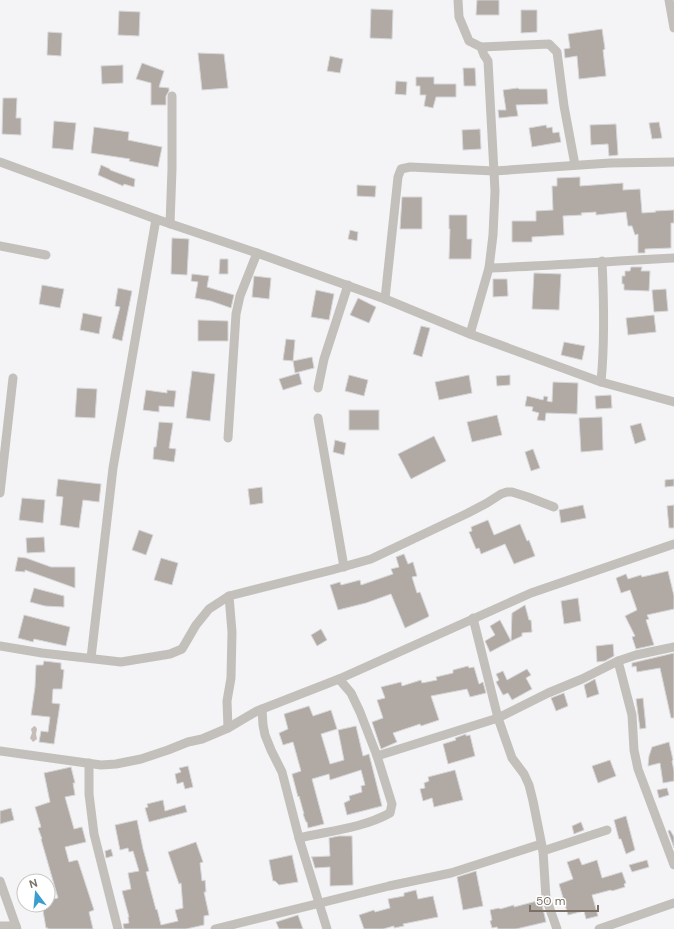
<svg xmlns="http://www.w3.org/2000/svg" width="674" height="929" font-family="'DM Sans',sans-serif">
<style>
.water{fill:#c6bdb8}
.building{fill:#b0a9a4;stroke:#d6d6d8}
.lines{fill:none;stroke-linecap:round;stroke-linejoin:round}
.street{stroke:#c3c0bc;stroke-width:9}
</style>
<rect width="100%" height="100%" fill="#f4f4f6"/>
<path class="water" d="M34,726L36,727L37,729L36,734L37,739L33,742L30,738L32,733L31,729Z"/>
<g class="building">
<path d="M477,0H499V15H476Z"/>
<path d="M371,9L393,10L392,39L370,38Z"/>
<path d="M521,10H537V32L521,33Z"/>
<path d="M119,11L140,12L139,36L118,35Z"/>
<path d="M602,29L605,49L603,50L606,76L579,79L577,56L565,58L564,49L570,48L568,34Z"/>
<path d="M48,32L62,33L61,56L47,55Z"/>
<path d="M198,53L224,54L228,88L202,90Z"/>
<path d="M330,56L343,59L340,73L327,71Z"/>
<path d="M142,63L164,71L159,87L169,88V91L166,96V105H151V83L136,79Z"/>
<path d="M123,65V83L102,84L101,66Z"/>
<path d="M463,68H475L476,86H464Z"/>
<path d="M416,77H434V84H456V97H436L433,108L424,106L426,95H420V86H416Z"/>
<path d="M396,81L407,82L406,95L395,94Z"/>
<path d="M518,88L519,89H547L548,104L516,105L518,116L499,118L498,110H506L503,90Z"/>
<path d="M3,98H17L16,118H21V135L2,134Z"/>
<path d="M54,121L76,123L73,150L52,148Z"/>
<path d="M659,122L662,138L652,139L649,123Z"/>
<path d="M616,124L618,155L609,156L608,144L591,145L590,125Z"/>
<path d="M546,125L547,128L552,127L553,133L559,132L561,142L532,147L529,128Z"/>
<path d="M94,127L129,132L128,140L162,147L158,167L129,161L130,159L91,153Z"/>
<path d="M480,129L481,149L463,150L462,130Z"/>
<path d="M101,165L110,169V170L135,179L134,187L124,184L123,186L98,175Z"/>
<path d="M580,177V186L623,183V190L640,189L642,213L656,212L655,211L674,210V223H671V248L645,249V253H638V234L635,235L632,226H628L626,212L596,215V212L581,213L582,215L563,216L564,235L532,237V242H512V221H536V211L553,210L552,186H557V178Z"/>
<path d="M357,185L376,186L375,197L357,196Z"/>
<path d="M402,197H422V229H400Z"/>
<path d="M449,215H467V239H472L471,259H449L450,229H449Z"/>
<path d="M350,230L358,232L357,241L348,239Z"/>
<path d="M172,238L189,239L187,275L171,274Z"/>
<path d="M220,259H228V274H219Z"/>
<path d="M631,267H642L641,271H650L649,291L624,290V284H622V276H625V271H630Z"/>
<path d="M534,273L561,274L559,310L532,309Z"/>
<path d="M192,274L209,276L207,287L234,295L231,308L211,301L195,298L198,282L191,281Z"/>
<path d="M254,276L271,278L269,299L252,297Z"/>
<path d="M493,279H507L508,296L493,297Z"/>
<path d="M42,285L64,289L60,308L39,304Z"/>
<path d="M118,288L132,291L122,341L112,338L120,307L115,306Z"/>
<path d="M666,289L668,311L654,312L652,290Z"/>
<path d="M316,290L334,294L329,320L311,317Z"/>
<path d="M358,298L376,307L369,323L350,315Z"/>
<path d="M83,313L102,317L99,334L80,330Z"/>
<path d="M654,315L656,332L628,335L626,318Z"/>
<path d="M198,320L228,321V341H198Z"/>
<path d="M421,326L430,328L422,357L413,354Z"/>
<path d="M286,339L295,340L293,361L283,360Z"/>
<path d="M564,342L585,346L582,360L561,355Z"/>
<path d="M312,357L314,368L295,373L293,361Z"/>
<path d="M192,371L215,374L210,421L186,418Z"/>
<path d="M299,373L302,384L283,390L279,379Z"/>
<path d="M349,375L368,380L364,396L345,391Z"/>
<path d="M469,375L472,393L439,400L435,382Z"/>
<path d="M510,375V385L497,386L496,376Z"/>
<path d="M553,382L578,383L577,414L546,413L545,421L537,420L539,413L532,411L533,407L525,406L527,396L543,400L544,396L548,397L547,401L552,402Z"/>
<path d="M77,388L97,389L95,418L75,417Z"/>
<path d="M146,390L167,393V390L176,391L174,407L159,406V412L143,410Z"/>
<path d="M611,395L612,408L596,409L595,396Z"/>
<rect x="349" y="410" width="30" height="20"/>
<path d="M497,415L502,435L472,442L467,422Z"/>
<path d="M602,417L603,450L581,452L579,418Z"/>
<path d="M159,422L173,423L169,448L176,449L174,462L153,459L154,447H156Z"/>
<path d="M641,423L646,440L635,444L630,426Z"/>
<path d="M434,436L446,461L411,479L398,454Z"/>
<path d="M335,440L346,443L344,455L333,452Z"/>
<path d="M533,449L540,468L531,471L525,452Z"/>
<path d="M58,479L101,484L99,502L83,500L79,528L60,525L63,497L56,496Z"/>
<path d="M674,479V486L665,487V480Z"/>
<path d="M262,487L263,503L250,505L248,489Z"/>
<path d="M22,498L45,500L43,523L19,520Z"/>
<path d="M583,505L586,518L561,523L559,510Z"/>
<path d="M674,505V528H669L667,506Z"/>
<path d="M488,520L494,535L520,524L527,541L529,540L535,556L514,564L505,544L481,554L479,548L476,549L469,532L472,531L471,527Z"/>
<path d="M139,530L153,535L146,555L132,550Z"/>
<path d="M44,537L45,552L27,553L26,538Z"/>
<path d="M404,554L408,564L413,562L417,576L412,577L417,593L420,592L429,616L428,617L405,628L391,594L366,603L338,610L330,585L340,582L341,585L360,580L361,585L393,574L391,569L399,567L396,557Z"/>
<path d="M18,557L26,558L51,567H75V588L25,570V572L15,571Z"/>
<path d="M161,558L178,563L172,585L154,580Z"/>
<path d="M668,571L674,596V609L647,615L649,619L646,620L654,645L636,649L632,637L635,636L625,616L637,610L630,590L621,593L616,578L626,574L628,579L641,575L642,577Z"/>
<path d="M34,588L64,596V607L45,606L30,602Z"/>
<path d="M578,598L581,621L564,624L561,601Z"/>
<path d="M525,605L529,620H531L532,632L522,633V636L511,641L512,613Z"/>
<path d="M24,615L70,627L66,646L34,639L33,642L18,638Z"/>
<path d="M500,620L511,641L490,652L485,641L495,635L490,626Z"/>
<path d="M321,629L327,640L317,646L311,635Z"/>
<path d="M613,644L614,656L605,661L597,662L596,646Z"/>
<path d="M674,653V718H671L660,668L637,672L636,666L632,667V663Z"/>
<path d="M44,661L61,663V669L64,670L62,689H53L52,703L60,704L54,744L39,742L41,731L48,732L50,717L31,715L35,687L36,665H43Z"/>
<path d="M468,666L469,668L474,667L479,684L483,682L486,693L470,697L467,689L431,696L439,720L421,726L420,724L393,733L397,742L381,749L372,722L383,718L377,700L385,698L381,687L401,682L402,686L421,680L422,683L437,680L436,677L453,673V670Z"/>
<path d="M527,669L531,675L526,678L532,689L512,700L508,693L503,695L496,682L499,680L496,674L503,671L507,680Z"/>
<path d="M595,679L599,694L587,698L584,685Z"/>
<path d="M564,693L568,706L556,711L551,698Z"/>
<path d="M643,698L646,728L640,729L636,699Z"/>
<path d="M309,706L313,716L331,710L337,729L321,734L330,764L344,760L338,730L356,726L363,756L369,754L382,806L347,815L344,803L350,800L349,796L362,792L361,786L365,785L361,770L330,780L329,774L312,779L324,824L308,828L307,822H306L303,814H304L299,796L298,797L292,774L301,771L293,742L283,745L279,733L288,729L284,714Z"/>
<path d="M466,734V736L470,735L475,756L448,764L443,744L456,740L455,738Z"/>
<path d="M669,742L673,760L672,761L674,771V781L663,783L660,763L648,766L649,756L652,747Z"/>
<path d="M610,760L616,776L598,783L592,766Z"/>
<path d="M188,766L193,787L185,789L183,782L177,784L175,774L181,772L179,768Z"/>
<path d="M71,767L75,783H73L75,795L65,797L74,829L82,827L86,842L65,847L69,862L77,860L78,861L94,910L89,912L93,929H48V928H46L42,905H48V900L58,898L41,839H42L38,828L41,827L35,807L50,802L44,773Z"/>
<path d="M455,770L463,800L434,807L432,798L423,801L420,789L425,788L424,783L429,781L428,777Z"/>
<path d="M667,788L669,795L659,798L657,790Z"/>
<path d="M163,800L165,811L185,805L187,812L149,822L145,808L148,807L147,804Z"/>
<path d="M11,808L14,820L0,824V811Z"/>
<path d="M626,816L635,850L626,854L621,839H619L614,820Z"/>
<path d="M137,820L143,849L149,871L146,872L156,910L157,909L161,925L178,921L175,910L183,908L181,883L179,884L168,852L196,842L203,862L200,863L202,881L205,880L206,892H204L209,915L204,916V925L186,929H124L123,924L129,923L128,917H129L122,891L131,889L128,873L139,871L133,851L129,852L128,848L120,850L115,825Z"/>
<path d="M581,822L584,830L574,834L572,826Z"/>
<path d="M670,830L674,837V848L668,831Z"/>
<path d="M339,836H352L353,885L330,886V867L315,868L312,858L311,857L330,856L329,838Z"/>
<path d="M111,849L113,856L106,858L105,851Z"/>
<path d="M292,855L298,882L279,885L275,881H273L269,860Z"/>
<path d="M579,858L582,865L597,860L602,878L622,872L626,883L624,884L625,887L612,891L611,890L592,895L598,916L586,919L584,911L568,915L559,884L573,879L567,862Z"/>
<path d="M647,860L649,867L632,872L629,865Z"/>
<path d="M476,871L483,906L463,910L457,877Z"/>
<path d="M416,890L418,899L433,896L438,917L403,924L404,926L394,928V926L383,929H364L359,915L374,910L375,912L390,908L388,899L404,896V893Z"/>
<path d="M541,900L546,922L516,929H498L497,927L492,928L490,921L492,920L490,910L499,908L500,909L514,905V907Z"/>
<path d="M298,915L303,929H279L276,922Z"/>
</g>
<g class="lines">
<g class="street">
<path d="M458,0L459,17L469,41L481,47L484,55L488,61L495,191L493,235L489,268L470,334"/>
<path d="M669,0L674,28"/>
<path d="M481,47L549,44L557,52L564,106L575,165"/>
<path d="M0,162L156,219L257,253L385,299L470,334L601,382L674,402"/>
<path d="M170,224L172,169V96"/>
<path d="M0,246L46,255"/>
<path d="M489,268C551,266 612,261 674,258"/>
<path d="M385,299L398,177L401,169L410,167L494,171L610,163L674,162"/>
<path d="M601,382C605,341 604,302 602,261"/>
<path d="M318,388L324,359L348,285"/>
<path d="M318,418L344,567"/>
<path d="M228,438L236,314L240,296L257,253"/>
<path d="M0,493L13,378"/>
<path d="M473,618L498,718L512,758L524,774L529,785L533,801L543,851L546,898L557,929"/>
<path d="M0,646L42,653L121,662L170,654L182,649L196,625L209,609L229,596L332,570L371,559L468,513L487,503L501,494L507,492H512L528,497L554,507"/>
<path d="M91,658L113,468L156,219"/>
<path d="M618,661L632,715L634,750L638,769L674,865"/>
<path d="M262,709L263,725L265,735L271,750L282,772L299,838L327,929"/>
<path d="M228,728L227,701L231,678L232,632L229,596"/>
<path d="M0,751L101,765L116,764L141,759L168,750L188,742L202,739L228,728L257,711L339,679L531,593L674,544"/>
<path d="M377,756L498,718L548,693L582,679L618,661L636,655L674,647"/>
<path d="M89,763V794L94,834L118,929"/>
<path d="M299,838C329,831 363,828 390,813L392,804L377,756L360,712L351,693L339,679"/>
<path d="M543,851L607,830"/>
<path d="M0,881L17,929"/>
<path d="M0,926H16"/>
<path d="M215,929L389,886L451,873L541,844"/>
<path d="M599,929L674,903"/>
</g>
</g>
<g transform="translate(36 893) rotate(344)"><circle r="19" fill="#ffffff" stroke="#cac6c1"/>
<path d="M0-3L7 15L0 10L-7 15Z" fill="#3c9ece"/>
<text y="-6" font-size="11" font-weight="bold" text-anchor="middle" fill="#7b7165">N</text>
</g>
<path d="M530 905v6h68v-6" fill="none" stroke="#7b7165" stroke-width="2"/>
<text x="536" y="905" font-size="12" fill="#7b7165" stroke="#ffffff" stroke-width="3" paint-order="stroke">50 m</text>
</svg>
